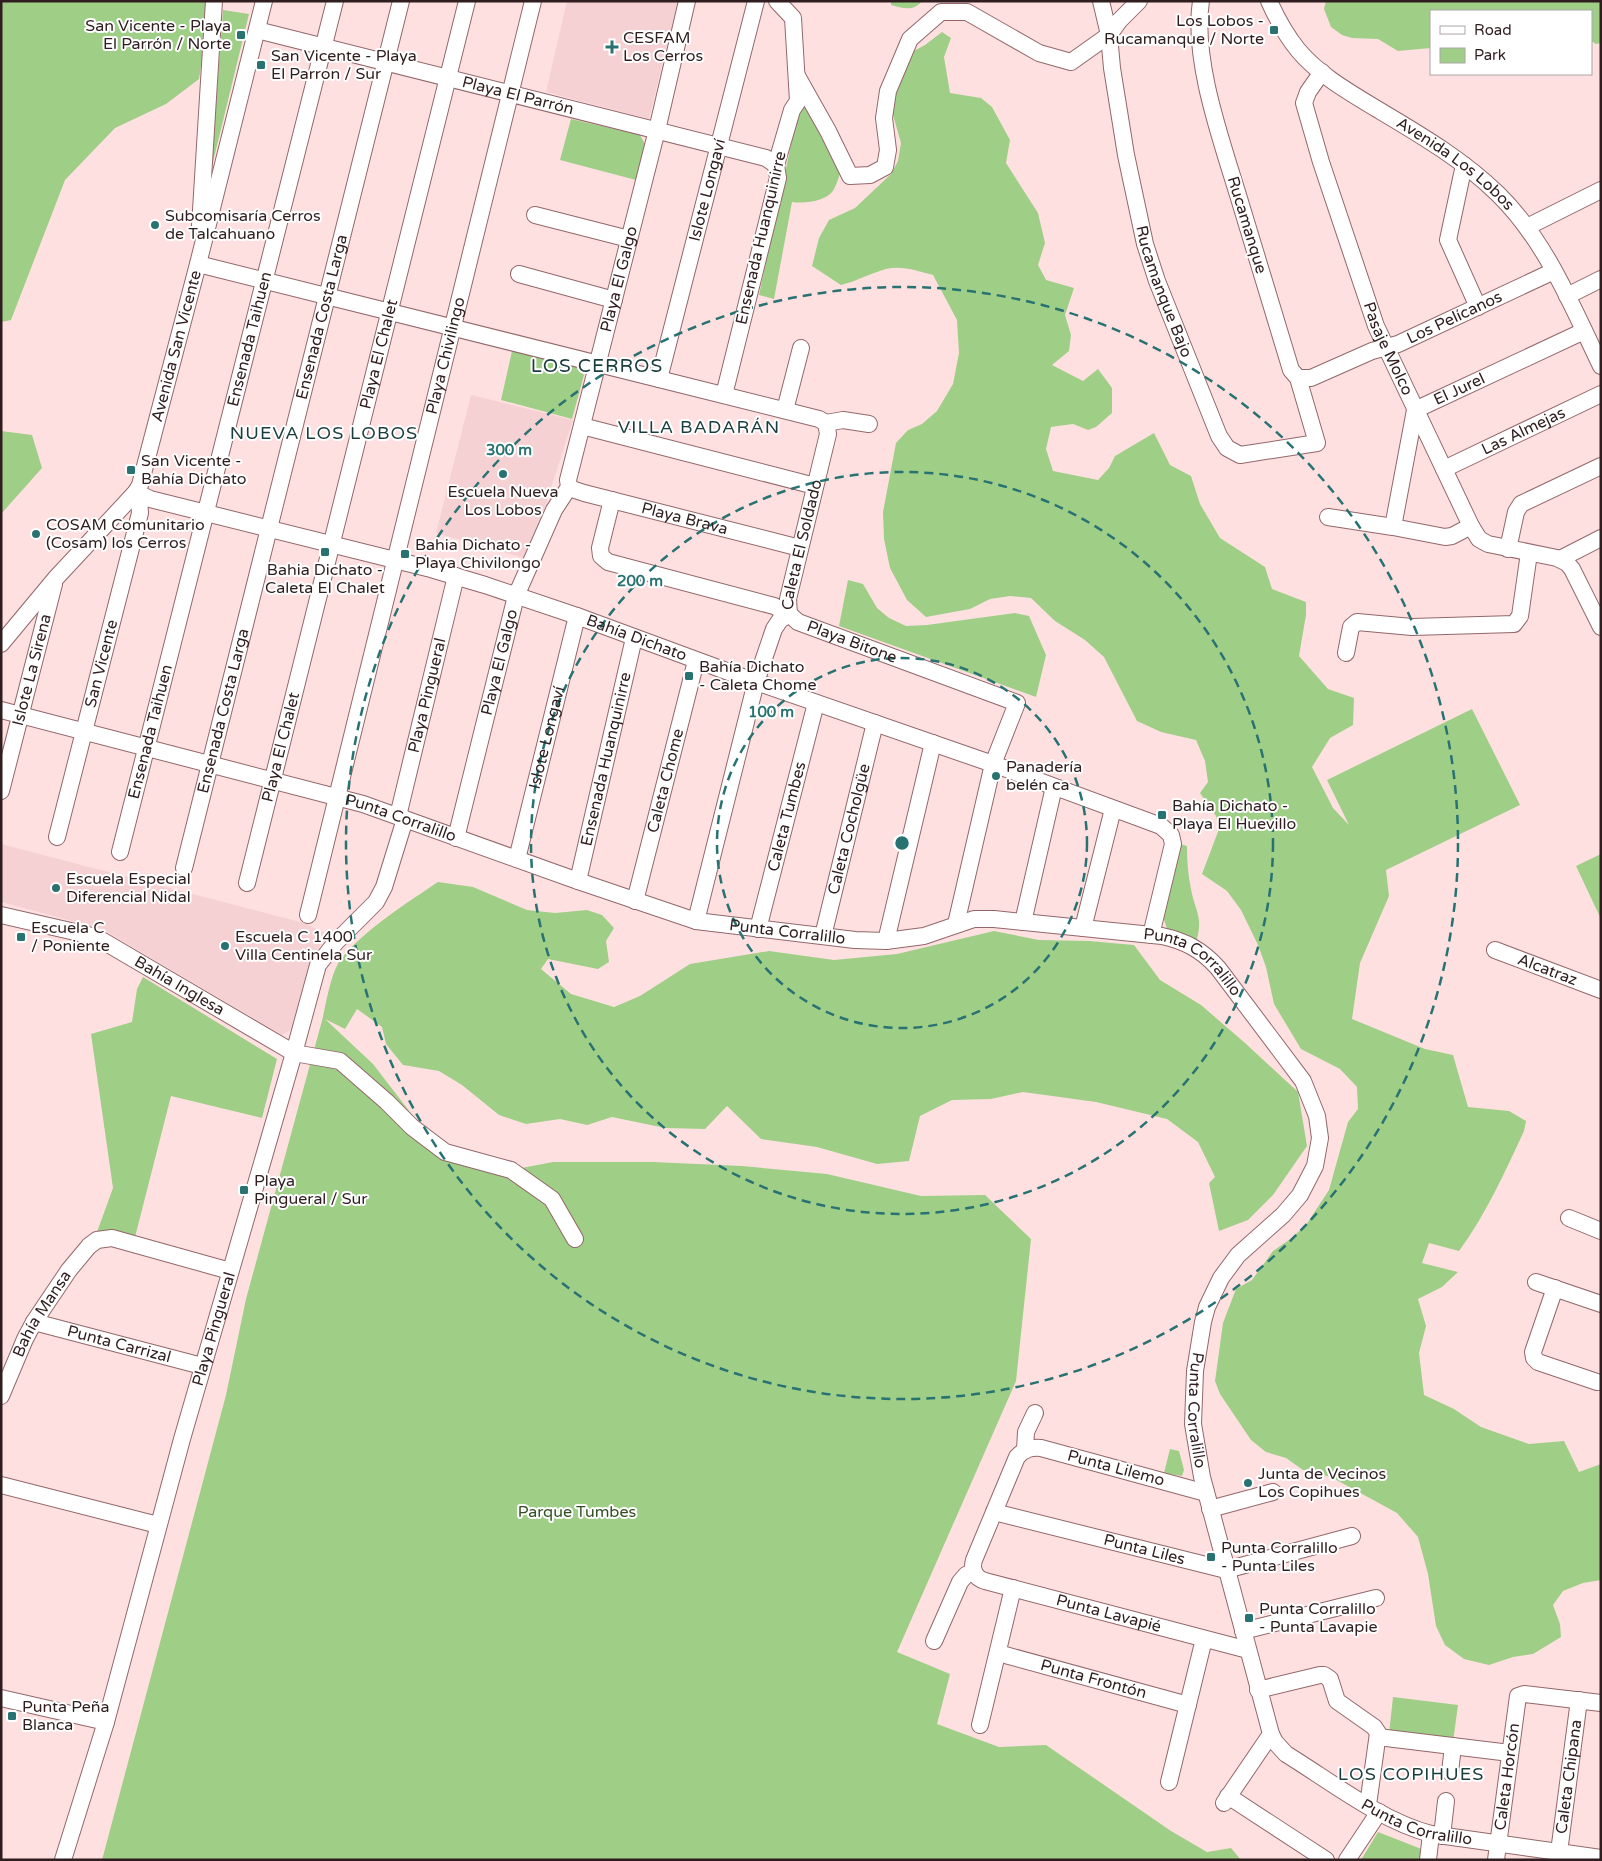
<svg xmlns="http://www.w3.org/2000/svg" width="1602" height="1861" font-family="'Varela Round',sans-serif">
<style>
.built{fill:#f5d1d3}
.green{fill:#9fce86}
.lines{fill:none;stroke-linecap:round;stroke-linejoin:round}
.minor-casing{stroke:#93676a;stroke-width:18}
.minor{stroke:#fff;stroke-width:16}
.ring{fill:none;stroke:#287272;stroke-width:2.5;stroke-dasharray:9 6}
.poi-dot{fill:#287272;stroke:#fff;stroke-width:2}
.labels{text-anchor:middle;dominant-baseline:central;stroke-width:4;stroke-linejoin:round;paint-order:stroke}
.poi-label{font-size:16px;fill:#2f1d1f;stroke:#fff;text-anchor:start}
.street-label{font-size:16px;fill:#2f1d1f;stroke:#fff}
.park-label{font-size:16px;fill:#324f21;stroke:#fff}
.neighbourhood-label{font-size:18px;letter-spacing:1px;fill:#1a3c3c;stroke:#fff}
.quarter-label{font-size:19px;letter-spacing:1px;fill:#1a3c3c;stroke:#fff}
.centre{fill:#287272;stroke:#fff;stroke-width:2.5}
.ring-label{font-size:15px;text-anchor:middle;font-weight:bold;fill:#287272;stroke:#fff;stroke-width:4;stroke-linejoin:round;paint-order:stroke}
</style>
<rect width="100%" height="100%" fill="#ffe0e1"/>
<g class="built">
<path d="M567,1H678L649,119L546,92Z"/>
<path d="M471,395L573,420L538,528L524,558L436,533Z"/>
<path d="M1,844L304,923L329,935L311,957L291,1030L282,1035L102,929L1,902Z"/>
</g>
<g class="green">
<path d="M1,1H211L199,79L166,104L115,128L65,180L11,320L1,322Z"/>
<path d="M891,1H922C913,12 903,8 891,5Z"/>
<path d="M1326,1H1601V43L1596,44L1591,41V11H1431V48L1398,51L1378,39L1352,38L1342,35L1331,27L1324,9Z"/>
<path d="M223,10L249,14L211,170Z"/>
<path d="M942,32L951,38L944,57L950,93L981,98L992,107L1010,140L1006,163L1038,213L1045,243L1038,265L1046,280L1074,288L1065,315L1071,335L1069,351L1052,365L1083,381L1098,369L1112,388V413L1096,427L1088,430L1073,424L1051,427L1046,449L1053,471L1098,480L1109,468L1115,456L1154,433L1170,465L1191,476L1200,504L1220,538L1265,567L1272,589L1306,602V615L1299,656L1328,689L1354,698L1353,725L1330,738L1312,767L1333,808L1349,825L1327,780L1472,709L1520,805L1386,870L1389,896L1360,963L1352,1019L1425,1049L1453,1055L1468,1107L1509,1111L1526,1121L1524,1131C1505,1172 1486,1214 1459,1251L1429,1243L1422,1263L1458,1272L1442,1287L1418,1299L1426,1326L1419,1353L1424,1395L1454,1409L1481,1427L1529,1444L1564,1441L1579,1472L1601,1464V1580L1583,1583L1563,1591L1553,1605L1560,1624L1561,1637L1533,1654L1513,1657L1489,1665L1464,1659L1445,1645L1436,1626L1428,1574L1418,1537L1397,1513L1331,1477L1303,1470L1286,1458L1266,1452L1251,1440L1220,1394L1215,1381L1223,1323L1236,1289L1252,1280L1273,1251L1289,1240L1306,1225L1329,1190L1348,1122L1358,1109L1357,1087L1340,1069L1301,1049L1274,1004L1266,967L1258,945L1241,910L1227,891L1202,874L1219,829L1216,816L1200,793L1208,782L1205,761L1196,740L1161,732L1137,721L1104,657L1085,640L1055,621L1031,598L1010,596L990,599L970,609L926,617L907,600L890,568L884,539L883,512L896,443L908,430L922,424L937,411L953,384L959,353L957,320L933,275C918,271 902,265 886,269C871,273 857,281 841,285L812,266L819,238L829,220L855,208L891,174L898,161L901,143L885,87L910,53L925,45Z"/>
<path d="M807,105L822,139L826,141L840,172C839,177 837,183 835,187C830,201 805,204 792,202L774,299L759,295L799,107Z"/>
<path d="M571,119L640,135L645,144L636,180L560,160Z"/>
<path d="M512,351L580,368L584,375L572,419L501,400Z"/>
<path d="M1,431L32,435L42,468L1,514Z"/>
<path d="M848,580L863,584L877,608L889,618L906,626L927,625L1015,613L1029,616L1046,655L1036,697L839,626Z"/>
<path d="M1180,844L1187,846C1187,861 1188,875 1191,889C1195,911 1204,918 1196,942L1167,929L1162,913Z"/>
<path d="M1601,854V919L1576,866Z"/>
<path d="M438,882L473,887L527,910L555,913L587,910L602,915L614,928L606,941L609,962L598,969L548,959L541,969L571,994L614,1007L640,996L690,964L769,951L834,960L897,954L994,931L1039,940L1089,941L1134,945L1160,980L1201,1005L1245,1043L1298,1092L1307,1146L1273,1195L1248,1220L1219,1231L1209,1183L1215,1177L1198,1142L1167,1119L1096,1102L1023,1092L991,1099L952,1100L920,1116L909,1161L877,1164L817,1147L761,1139L727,1106L705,1129L665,1128L612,1117L587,1125L560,1119L526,1124L499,1115L462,1085L439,1071L403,1065L386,1044L382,1027L357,1009L345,1029L325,1019L373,1064L443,1155L511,1170L553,1162H653L742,1166L827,1174L921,1196L985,1195L1031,1239L1016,1381L897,1652L950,1674L937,1724L999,1747L1046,1745L1171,1831L1207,1852L1231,1848L1241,1860H102L226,1395L246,1299L323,1017C326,1002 332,970 341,959C363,931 408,902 438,882Z"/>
<path d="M143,977L277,1059L262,1118L171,1096L134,1241L97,1232L113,1188L91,1034L132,1022L137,989Z"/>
<path d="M1170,1449L1179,1451L1184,1470L1182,1476L1164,1473Z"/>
<path d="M1393,1697L1458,1705L1453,1742L1389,1734Z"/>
<path d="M1378,1832L1424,1850L1422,1860H1361Z"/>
</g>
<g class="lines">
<g class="minor-casing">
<g id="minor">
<path id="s1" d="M1101,1L1109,35L1112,68L1126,155L1145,244L1157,281L1219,436L1227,448L1240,455L1317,443L1298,378L1291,370C1273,311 1255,253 1238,195C1221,139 1192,59 1201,1"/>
<path id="s2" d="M1269,1C1277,19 1286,35 1298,50C1319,75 1349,92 1377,109C1419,134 1462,159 1498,194C1546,241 1572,306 1601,366"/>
<path id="s3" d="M257,30L766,158L776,165"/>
<path id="s4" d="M1322,72L1308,92L1304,103L1321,162L1376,326L1471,526L1479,539L1488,544L1557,558L1567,563L1572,569L1601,627"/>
<path d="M797,76L828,131L850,176L870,175L885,167L888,150L884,118L888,91L910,39L941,12H967L1039,53L1071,62L1109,35L1119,21L1139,1"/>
<path d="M1464,165L1448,240L1478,307"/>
<path d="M535,215L629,239"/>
<path d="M200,226L214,1"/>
<path d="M1527,227L1601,190"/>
<path d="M198,264L819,419L826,423"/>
<path d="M519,274L614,300"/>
<path d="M1567,296L1601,279"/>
<path id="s5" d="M1298,378H1311L1372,351L1398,344L1554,271"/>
<path id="s6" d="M659,379L756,1"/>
<path d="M724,395L778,178L776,165L792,110L798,101L793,18L777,1"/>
<path d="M785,410L801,348"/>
<path d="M826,423L843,420L869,424"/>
<path d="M582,426L815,486"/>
<path id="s7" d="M1444,469L1601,394"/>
<path id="s8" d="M569,487L572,489L584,493L800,548"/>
<path id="s9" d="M136,492L150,499L431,569L485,585L577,616L756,682L993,764L1161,826L1171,835L1173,844L1151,935"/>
<path id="s10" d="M612,500L600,548L601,556L608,562L774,606L789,614L798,622L1017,703L993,764L956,924"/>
<path d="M1328,517L1393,527L1445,537L1452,536L1471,526"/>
<path id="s11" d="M1393,527L1415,410L1584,331"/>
<path d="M1508,549L1516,512L1521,504L1601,466"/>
<path d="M1560,559L1601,538"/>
<path id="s12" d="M789,614L788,599L828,434L826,423"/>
<path id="s13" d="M1,644L55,579L136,492L140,485L198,264L264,1"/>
<path d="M1346,653L1351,627L1357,622L1412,627L1514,624L1520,616L1529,553"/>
<path id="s14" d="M1,710L363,804L578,881L696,921L855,940L886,941L924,936L974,919H994L1162,936C1185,941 1202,950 1218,968L1303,1081L1317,1116L1320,1138L1315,1166L1300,1195L1283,1215L1238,1255L1221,1278L1207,1307L1203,1322L1195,1371L1193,1424L1202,1477L1271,1734L1275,1742L1286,1754C1330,1781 1381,1821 1431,1834L1601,1858"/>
<path id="s15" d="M1,791L54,584"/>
<path id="s16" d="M398,816L456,576"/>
<path id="s17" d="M57,837L140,513L139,499L136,492"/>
<path id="s18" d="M456,838L516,596L554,510L569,487L568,480L657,130L687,1"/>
<path id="s19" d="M120,852L335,1"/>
<path id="s20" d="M517,859L577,616"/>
<path id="s21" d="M184,868L401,1"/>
<path id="s22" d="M578,881L634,638"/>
<path id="s23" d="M247,883L467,1"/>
<path id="s24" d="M635,901L696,661"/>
<path id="s25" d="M1,915L88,935L103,941L294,1053L340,1061L387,1102L412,1127L445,1152L511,1170L552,1199L575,1239"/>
<path id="s26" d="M308,915L533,1"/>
<path d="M696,921L756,682L774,629L780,620L789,614"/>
<path d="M1023,922L1054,787"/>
<path d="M1083,928L1113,809"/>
<path id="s27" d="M758,929L816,703"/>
<path id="s28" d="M823,936L875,723"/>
<path d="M886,941L933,743"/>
<path id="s29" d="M1495,950L1601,990"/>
<path d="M1569,1218L1601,1231"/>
<path d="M1536,1282L1601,1304"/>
<path d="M1555,1288L1533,1352L1534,1358L1538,1362L1597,1382"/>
<path id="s30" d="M34,1322L202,1366"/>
<path id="s31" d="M1,1396L25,1339L34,1322L69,1270L89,1246L97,1240L112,1238L230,1271"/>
<path d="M1025,1450L1026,1432L1035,1413"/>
<path d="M1,1485L158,1525"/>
<path id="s32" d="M1206,1493L1041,1448C1031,1447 1024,1449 1017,1457L974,1560C971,1570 975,1578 985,1581L1248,1650"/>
<path d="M1210,1509L1273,1492"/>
<path id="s33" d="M994,1512L1226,1570L1352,1536"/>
<path d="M1243,1631L1376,1598"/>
<path d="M934,1641L960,1582L966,1575L974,1571"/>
<path id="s34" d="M998,1653L1188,1705"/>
<path d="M1258,1690L1320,1675H1324L1330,1679L1337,1701L1374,1727L1378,1733L1368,1805"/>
<path d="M1,1698L106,1722"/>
<path d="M980,1725L1013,1588"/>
<path d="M1378,1737L1510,1753"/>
<path d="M1450,1772L1453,1746"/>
<path d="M1169,1782L1204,1639"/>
<path d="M1228,1796L1326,1860"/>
<path d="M1224,1803L1271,1734"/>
<path d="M1442,1836L1446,1801"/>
<path id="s35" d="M1559,1852L1579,1700"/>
<path id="s36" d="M63,1860L106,1722L182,1439L294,1053L318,965L336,942L376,902L384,887L405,819"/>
<path d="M1347,1860L1379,1812"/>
<path d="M1428,1860L1431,1834"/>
<path id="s37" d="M1496,1860L1518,1696L1524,1694L1601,1703"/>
</g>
</g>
<use href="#minor" class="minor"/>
</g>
<g class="ring">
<circle cx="902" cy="843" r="185"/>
<circle cx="902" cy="843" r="371"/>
<circle cx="902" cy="843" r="556"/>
</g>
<g class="poi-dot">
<rect x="1269" y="25" width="10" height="10" rx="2.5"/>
<rect x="236" y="30" width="10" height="10" rx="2.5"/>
<path d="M609.5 39.5h5v5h5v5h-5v5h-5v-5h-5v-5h5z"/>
<rect x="256" y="60" width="10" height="10" rx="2.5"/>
<circle cx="155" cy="225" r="5"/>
<rect x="126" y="465" width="10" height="10" rx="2.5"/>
<circle cx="503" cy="474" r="5"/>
<circle cx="36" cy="534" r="5"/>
<rect x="320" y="547" width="10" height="10" rx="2.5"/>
<rect x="400" y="549" width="10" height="10" rx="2.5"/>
<rect x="684" y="671" width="10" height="10" rx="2.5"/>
<circle cx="996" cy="776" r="5"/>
<rect x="1157" y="810" width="10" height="10" rx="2.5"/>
<circle cx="56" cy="888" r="5"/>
<rect x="16" y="932" width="10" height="10" rx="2.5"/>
<circle cx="225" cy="946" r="5"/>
<rect x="239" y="1185" width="10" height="10" rx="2.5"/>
<circle cx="1248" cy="1483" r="5"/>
<rect x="1206" y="1552" width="10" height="10" rx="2.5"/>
<rect x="1244" y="1613" width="10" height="10" rx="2.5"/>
<rect x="7" y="1711" width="10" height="10" rx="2.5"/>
</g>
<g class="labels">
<g class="poi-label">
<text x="1264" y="21" text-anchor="end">Los Lobos -<tspan x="1264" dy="18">Rucamanque / Norte</tspan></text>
<text x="231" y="26" text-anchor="end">San Vicente - Playa<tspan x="231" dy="18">El Parrón / Norte</tspan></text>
<text x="623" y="38">CESFAM<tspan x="623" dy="18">Los Cerros</tspan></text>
<text x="271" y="56">San Vicente - Playa<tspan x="271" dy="18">El Parron / Sur</tspan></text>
<text x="165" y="216">Subcomisaría Cerros<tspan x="165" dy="18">de Talcahuano</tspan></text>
<text x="141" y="461">San Vicente -<tspan x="141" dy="18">Bahía Dichato</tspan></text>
<text x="503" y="492" text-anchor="middle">Escuela Nueva<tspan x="503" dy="18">Los Lobos</tspan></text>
<text x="46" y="525">COSAM Comunitario<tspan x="46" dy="18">(Cosam) los Cerros</tspan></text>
<text x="415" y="545">Bahia Dichato -<tspan x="415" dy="18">Playa Chivilongo</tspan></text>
<text x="325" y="570" text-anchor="middle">Bahia Dichato -<tspan x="325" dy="18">Caleta El Chalet</tspan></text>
<text x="699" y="667">Bahía Dichato<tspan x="699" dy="18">- Caleta Chome</tspan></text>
<text x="1006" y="767">Panadería<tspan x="1006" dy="18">belén ca</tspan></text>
<text x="1172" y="806">Bahía Dichato -<tspan x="1172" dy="18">Playa El Huevillo</tspan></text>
<text x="66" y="879">Escuela Especial<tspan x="66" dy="18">Diferencial Nidal</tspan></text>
<text x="31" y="928">Escuela C<tspan x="31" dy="18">/ Poniente</tspan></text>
<text x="235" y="937">Escuela C 1400<tspan x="235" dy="18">Villa Centinela Sur</tspan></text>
<text x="254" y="1181">Playa<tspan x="254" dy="18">Pingueral / Sur</tspan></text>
<text x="1258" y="1474">Junta de Vecinos<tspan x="1258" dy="18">Los Copihues</tspan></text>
<text x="1221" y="1548">Punta Corralillo<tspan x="1221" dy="18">- Punta Liles</tspan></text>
<text x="1259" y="1609">Punta Corralillo<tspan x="1259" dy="18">- Punta Lavapie</tspan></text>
<text x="22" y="1707">Punta Peña<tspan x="22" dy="18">Blanca</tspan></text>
</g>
<g class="street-label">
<text stroke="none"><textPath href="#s3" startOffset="269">Playa El Parrón</textPath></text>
<text stroke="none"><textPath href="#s2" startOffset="252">Avenida Los Lobos</textPath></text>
<text stroke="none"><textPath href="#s6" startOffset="195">Islote Longaví</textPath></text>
<text transform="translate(1247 225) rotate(73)">Rucamanque</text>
<text transform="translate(761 238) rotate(-77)">Ensenada Huanquinirre</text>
<text stroke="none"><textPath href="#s18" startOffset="585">Playa El Galgo</textPath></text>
<text stroke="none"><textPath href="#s1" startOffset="298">Rucamanque Bajo</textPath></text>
<text stroke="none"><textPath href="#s21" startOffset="568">Ensenada Costa Larga</textPath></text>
<text stroke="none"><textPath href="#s5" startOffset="169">Los Pelícanos</textPath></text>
<text stroke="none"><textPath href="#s19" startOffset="529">Ensenada Taihuen</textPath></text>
<text stroke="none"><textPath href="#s13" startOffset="355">Avenida San Vicente</textPath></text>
<text stroke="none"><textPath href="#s4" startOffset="296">Pasaje Molco</textPath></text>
<text stroke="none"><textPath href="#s23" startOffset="545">Playa El Chalet</textPath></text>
<text stroke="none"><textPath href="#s26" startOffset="576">Playa Chivilingo</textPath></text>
<text stroke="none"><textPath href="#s11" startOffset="168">El Jurel</textPath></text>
<text stroke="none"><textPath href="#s7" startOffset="88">Las Almejas</textPath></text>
<text stroke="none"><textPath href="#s8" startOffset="120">Playa Brava</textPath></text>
<text stroke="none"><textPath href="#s12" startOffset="71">Caleta El Soldado</textPath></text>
<text stroke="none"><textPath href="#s9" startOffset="522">Bahía Dichato</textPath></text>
<text stroke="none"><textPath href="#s10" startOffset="325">Playa Bitone</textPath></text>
<text stroke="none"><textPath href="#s18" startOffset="181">Playa El Galgo</textPath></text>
<text stroke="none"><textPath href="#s17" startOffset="179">San Vicente</textPath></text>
<text stroke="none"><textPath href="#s15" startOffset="125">Islote La Sirena</textPath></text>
<text stroke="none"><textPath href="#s16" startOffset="124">Playa Pingueral</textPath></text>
<text stroke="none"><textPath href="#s21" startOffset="162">Ensenada Costa Larga</textPath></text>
<text stroke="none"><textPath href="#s19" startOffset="124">Ensenada Taihuen</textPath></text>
<text stroke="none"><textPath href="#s20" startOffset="125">Islote Longaví</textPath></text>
<text stroke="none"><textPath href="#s23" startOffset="140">Playa El Chalet</textPath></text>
<text stroke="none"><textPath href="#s22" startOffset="125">Ensenada Huanquinirre</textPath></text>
<text stroke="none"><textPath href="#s24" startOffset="124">Caleta Chome</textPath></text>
<text stroke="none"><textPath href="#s27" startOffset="116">Caleta Tumbes</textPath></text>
<text stroke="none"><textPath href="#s14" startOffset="414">Punta Corralillo</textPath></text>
<text stroke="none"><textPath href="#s28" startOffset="110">Caleta Cocholgüe</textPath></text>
<text stroke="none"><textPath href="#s14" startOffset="819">Punta Corralillo</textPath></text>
<text stroke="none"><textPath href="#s14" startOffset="1238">Punta Corralillo</textPath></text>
<text stroke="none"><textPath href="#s29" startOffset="56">Alcatraz</textPath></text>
<text stroke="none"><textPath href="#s25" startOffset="194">Bahía Inglesa</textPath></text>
<text stroke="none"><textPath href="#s31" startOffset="92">Bahía Mansa</textPath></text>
<text stroke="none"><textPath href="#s36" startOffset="552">Playa Pingueral</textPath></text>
<text stroke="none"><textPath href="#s30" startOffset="88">Punta Carrizal</textPath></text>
<text stroke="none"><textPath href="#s14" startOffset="1778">Punta Corralillo</textPath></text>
<text transform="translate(1116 1468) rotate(15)">Punta Lilemo</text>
<text stroke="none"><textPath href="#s33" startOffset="155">Punta Liles</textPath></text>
<text stroke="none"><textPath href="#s32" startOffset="464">Punta Lavapié</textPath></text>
<text stroke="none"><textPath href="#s34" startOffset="99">Punta Frontón</textPath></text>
<text stroke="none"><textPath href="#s35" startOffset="76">Caleta Chipana</textPath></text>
<text stroke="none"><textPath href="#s37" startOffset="84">Caleta Horcón</textPath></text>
<text stroke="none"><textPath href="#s14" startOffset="2286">Punta Corralillo</textPath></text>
</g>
<g class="park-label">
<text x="577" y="1512">Parque Tumbes</text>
</g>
<g class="neighbourhood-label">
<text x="699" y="427">VILLA BADARÁN</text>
<text x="324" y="433">NUEVA LOS LOBOS</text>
<text x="1411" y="1774">LOS COPIHUES</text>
</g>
<g class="quarter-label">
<text x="597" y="366">LOS CERROS</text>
</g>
</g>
<circle cx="902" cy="843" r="8" class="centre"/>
<g class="ring-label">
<text x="509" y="455">300 m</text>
<text x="640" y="586">200 m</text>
<text x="771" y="717">100 m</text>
</g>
<rect width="1602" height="1861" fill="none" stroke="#2f1d1f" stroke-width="5"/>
<rect x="1430" y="10" width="162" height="65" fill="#ffffff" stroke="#aca5a5"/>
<rect x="1440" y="26" width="25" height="8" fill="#ffffff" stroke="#aca5a5"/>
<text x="1474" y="35" font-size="15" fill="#2f1d1f">Road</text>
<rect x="1440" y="48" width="25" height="15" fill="#9fce86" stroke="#aca5a5"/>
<text x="1474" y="60" font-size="15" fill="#2f1d1f">Park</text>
</svg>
